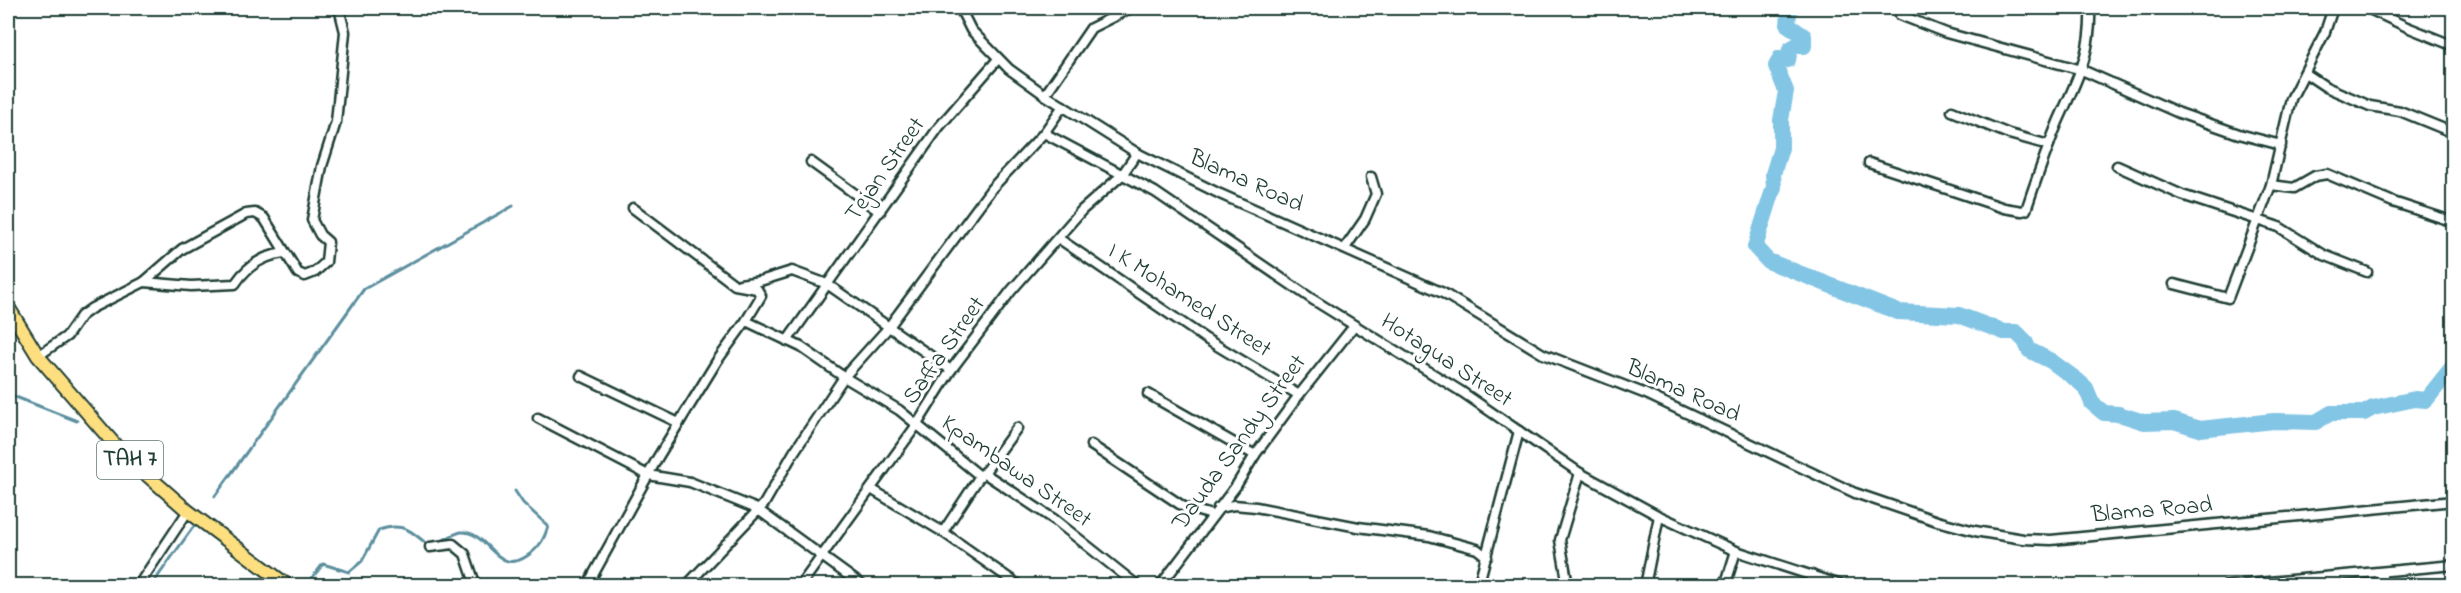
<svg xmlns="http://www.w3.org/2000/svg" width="2461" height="593" font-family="'Indie Flower',sans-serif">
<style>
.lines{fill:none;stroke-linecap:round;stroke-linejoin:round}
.stream{stroke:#5b8f9e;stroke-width:3}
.river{stroke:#83c5e4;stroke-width:16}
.minor-casing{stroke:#1f3d34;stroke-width:13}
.highway-casing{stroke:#1f3d34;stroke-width:16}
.minor{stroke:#fff;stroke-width:8}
.highway{stroke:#fedf80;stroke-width:12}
.labels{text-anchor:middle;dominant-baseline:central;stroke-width:6;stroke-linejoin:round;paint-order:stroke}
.shield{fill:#fff;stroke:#627771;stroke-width:1.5}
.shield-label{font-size:22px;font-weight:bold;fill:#1f3d34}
.street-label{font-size:24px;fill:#1f3d34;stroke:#fff}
</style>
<rect width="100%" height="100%" fill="#fff"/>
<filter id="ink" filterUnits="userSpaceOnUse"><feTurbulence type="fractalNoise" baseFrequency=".0167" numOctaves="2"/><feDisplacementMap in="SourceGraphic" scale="12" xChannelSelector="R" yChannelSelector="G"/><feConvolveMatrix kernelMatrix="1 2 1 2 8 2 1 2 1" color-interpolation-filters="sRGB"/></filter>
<g filter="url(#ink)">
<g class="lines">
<g class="stream">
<path d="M8,394L77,421"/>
<path d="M215,496L364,289L513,206"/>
<path d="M440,542C446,539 455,533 461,532C488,530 496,577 527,556C539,548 544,540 548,526L523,503L515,491"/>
<path d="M151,586L194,526"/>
<path d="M306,586L323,564L349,572L362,561L379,530C402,522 411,530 429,546"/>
</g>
<path class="river" d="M1792,8L1789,12L1788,25L1804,36V46L1799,44L1790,49L1788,60L1780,58L1776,66L1786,91L1781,120V148L1773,174L1774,187L1755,247L1768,261L1898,312L1959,315L2004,332H2016L2025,341L2029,350L2051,361L2077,380L2086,388L2092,403L2104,413L2119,414L2144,422L2174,421L2200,429L2274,421L2316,422L2331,413H2364L2373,408L2415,399L2426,400L2454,365"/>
<g class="minor-casing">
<g id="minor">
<path d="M960,8L971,30L1009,69L1045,95L1137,153L1220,194L1443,293L1543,354L1646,394L1855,493L1937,521L1975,531L2023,539L2051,540L2454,501"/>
<path d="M2367,8L2407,27L2454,46"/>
<path d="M1900,15L1946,33L2082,70L2179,113L2239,134L2281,145"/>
<path d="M2305,73L2326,87L2370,106L2400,111L2454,133"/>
<path d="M1045,95L1091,28L1131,8"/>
<path d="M1952,111L2009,134L2049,145"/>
<path d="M1044,133L1155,192L1312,299L1462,392L1580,473L1659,516L1736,551L1844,586"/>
<path d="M811,162L880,212"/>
<path d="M1869,163L2004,208L2022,211L2026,210C2036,180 2046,151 2058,122C2076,81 2092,55 2090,8"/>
<path d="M2117,166L2182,195L2279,227L2324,255L2367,272"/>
<path d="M2271,185L2294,188L2315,176L2327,174L2393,202L2454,222"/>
<path d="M1058,238L1206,339L1299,395"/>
<path d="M1345,248L1365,219L1376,194L1371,177"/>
<path d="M144,282L191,286L235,284C247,266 262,256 284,253"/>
<path d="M740,284L760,281L792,271L827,284L951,370"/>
<path d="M2174,284L2228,298L2271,185L2291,99L2325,32L2333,8"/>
<path d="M746,321L801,347L844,377L899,410L980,476L984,473L1055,520L1138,586"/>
<path d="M787,341L939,127L998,59"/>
<path d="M38,356L67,336L81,316L92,308L144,282L182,249L246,214L255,213L264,218L298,273L305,276L315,272L326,262L328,242L320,235L312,220L322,166L336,122L345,32L339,8"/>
<path d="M581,376L679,423"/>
<path d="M1148,394L1255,455"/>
<path d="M538,418L648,475L690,482L757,509L863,586"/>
<path d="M1091,445L1184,507L1212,515"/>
<path d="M984,473L1017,428"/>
<path d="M871,489L943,532L1020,586"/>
<path d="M1218,508L1234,505L1256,507L1358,527L1429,536L1477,549L1487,557"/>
<path d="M943,532L980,476"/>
<path d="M430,547L453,544L465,554L476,586"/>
<path d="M138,586L188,511"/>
<path d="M587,586L658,457L717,361L746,321L761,296L757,289L735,285L633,208"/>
<path d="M686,586L764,504L794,452L844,377L888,328L992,188L1044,133L1063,106"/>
<path d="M800,586L916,426L951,370L1011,291L1082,210L1122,175L1137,153"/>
<path d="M1160,586L1236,486L1255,455L1299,395L1354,326"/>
<path d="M1482,586L1480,579L1519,431"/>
<path d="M1566,586L1567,580L1560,540L1580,473"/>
<path d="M1645,586L1659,516"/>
<path d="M1725,586L1736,551"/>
<path d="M1809,586L1812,575"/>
<path d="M2225,586L2454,565"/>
<path d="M2382,586V572"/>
</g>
</g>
<g class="highway-casing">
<path id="highway" d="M8,307L38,356L122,453L188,511L288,586"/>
</g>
<use href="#minor" class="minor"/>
<use href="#highway" class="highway"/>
</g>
</g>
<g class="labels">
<rect class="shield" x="97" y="441" width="66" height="38" rx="4.5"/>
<g class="shield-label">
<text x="130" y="460">TAH 7</text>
</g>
<g class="street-label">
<text transform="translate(886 170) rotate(-55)">Tejan Street</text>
<text transform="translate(1246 182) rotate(24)">Blama Road</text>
<text transform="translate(1189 301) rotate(33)">I K Mohamed Street</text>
<text transform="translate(945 351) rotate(-55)">Saffa Street</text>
<text transform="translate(1446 361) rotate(33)">Hotagua Street</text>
<text transform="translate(1683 392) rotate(24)">Blama Road</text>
<text transform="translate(1240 443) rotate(-54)">Dauda Sandy Street</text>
<text transform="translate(1016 472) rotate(35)">Kpambawa Street</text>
<text transform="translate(2152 511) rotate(-5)">Blama Road</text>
</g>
</g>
<rect width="2461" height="593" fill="none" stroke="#fff" stroke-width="30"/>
<rect x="15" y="15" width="2431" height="563" fill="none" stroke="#1f3d34" stroke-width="2" filter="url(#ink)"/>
</svg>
